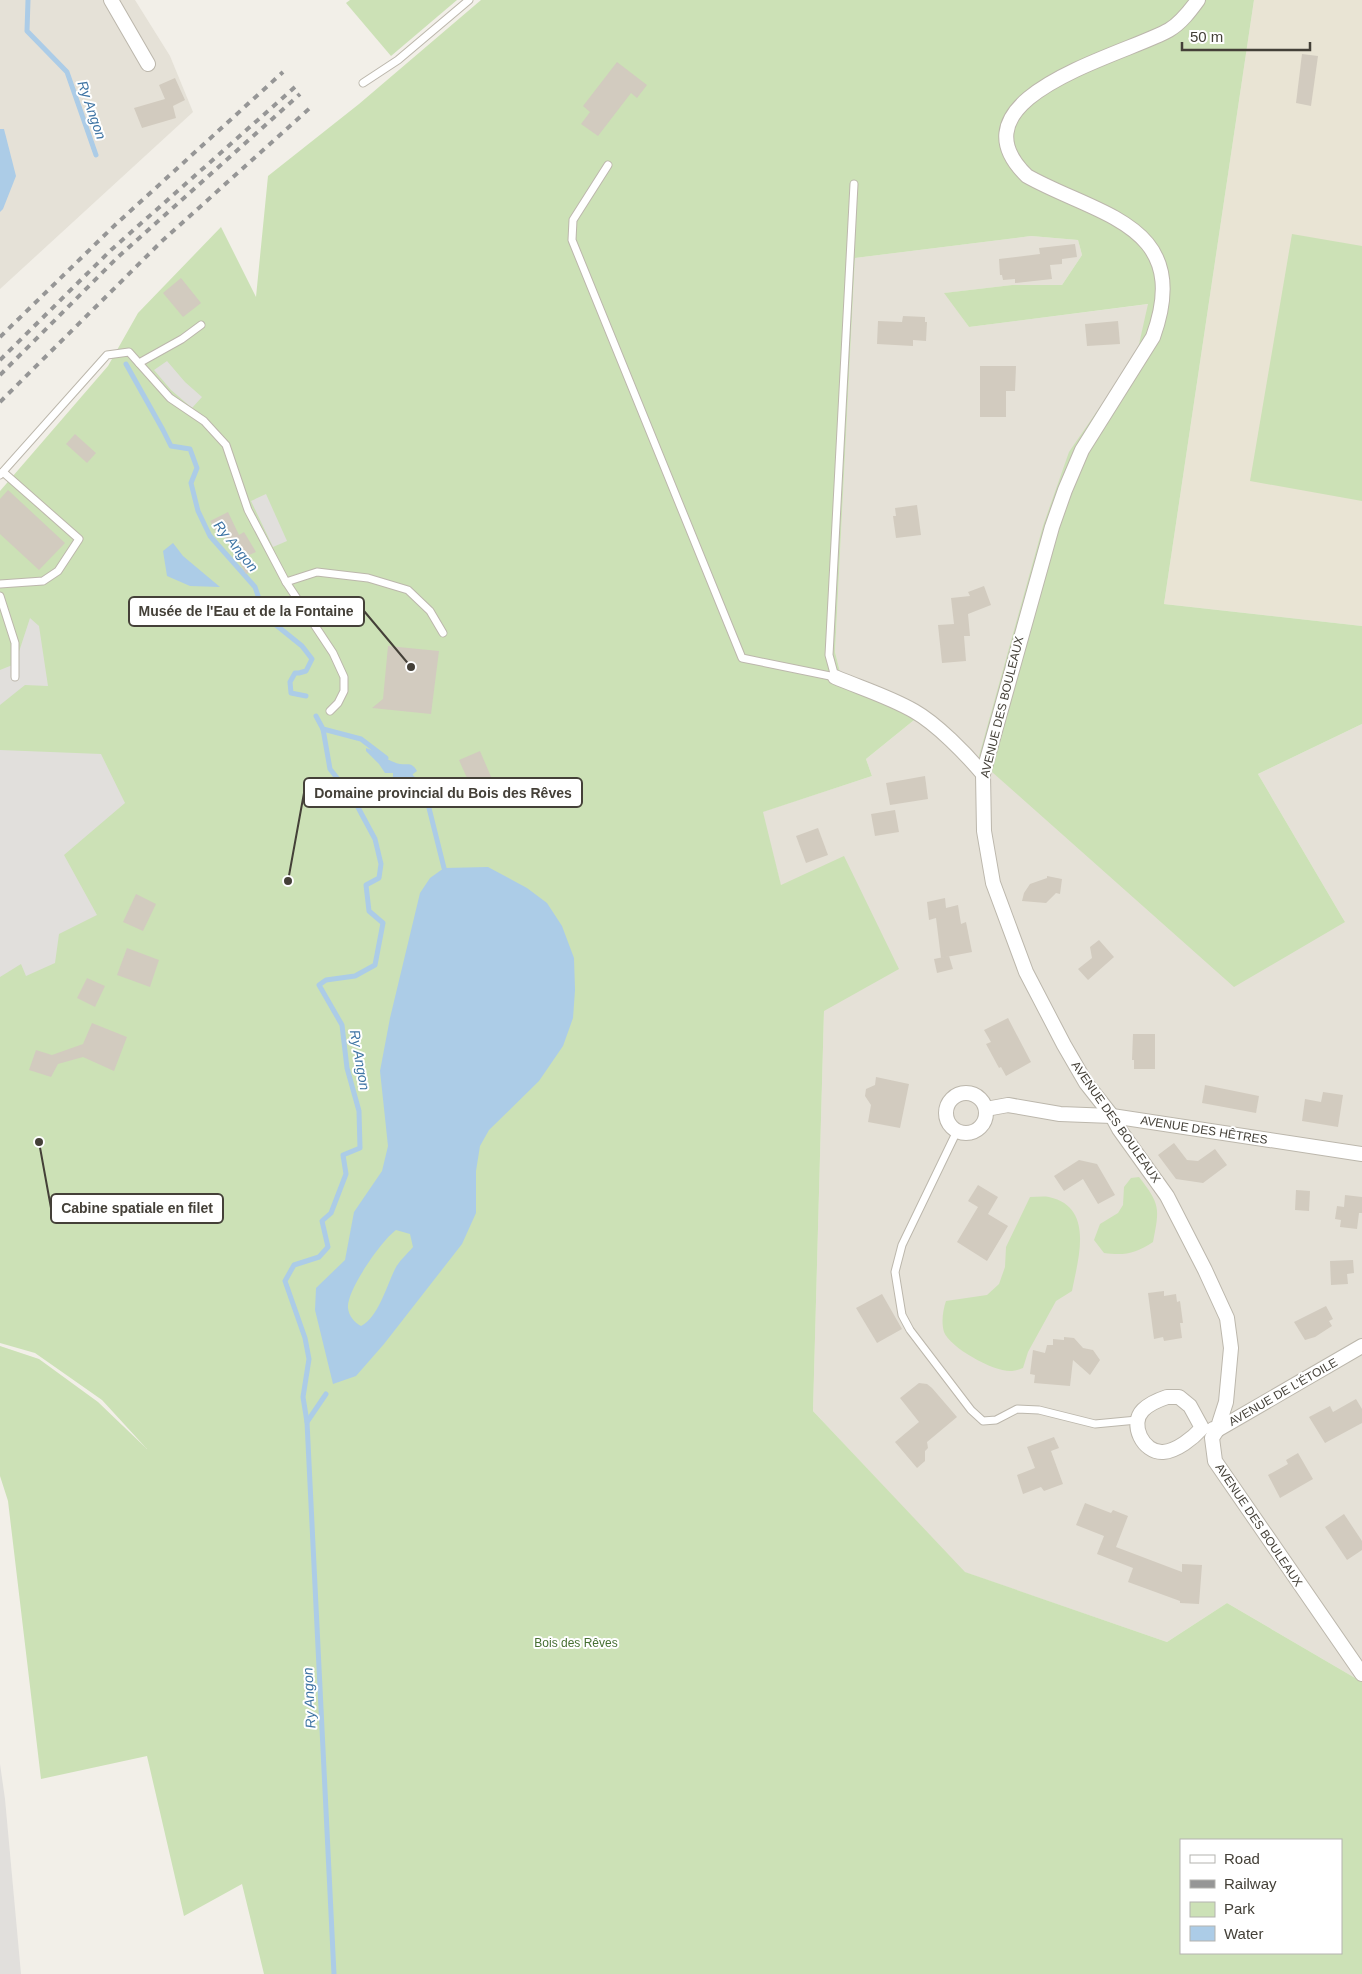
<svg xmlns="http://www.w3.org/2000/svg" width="1362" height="1974" font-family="Helvetica,sans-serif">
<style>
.residential{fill:#e5e1d7}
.education{fill:#e9e4d4}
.green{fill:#cce1b6;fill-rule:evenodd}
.parking{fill:#e1dfdc}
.water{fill:#accce7;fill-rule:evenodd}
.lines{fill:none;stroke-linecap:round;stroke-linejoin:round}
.stream{stroke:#accce7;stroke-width:5}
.building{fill:#d2cbbf}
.lane-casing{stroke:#bcb7ac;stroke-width:9}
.street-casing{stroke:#bcb7ac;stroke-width:16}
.lane{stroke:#fff;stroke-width:7}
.street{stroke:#fff;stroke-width:14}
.rail{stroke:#969696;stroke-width:4;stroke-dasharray:6 6;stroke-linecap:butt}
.labels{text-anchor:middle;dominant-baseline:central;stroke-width:4;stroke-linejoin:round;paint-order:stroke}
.street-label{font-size:12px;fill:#444038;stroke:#fff}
.park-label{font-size:12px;fill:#466f32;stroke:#fff}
.water-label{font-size:14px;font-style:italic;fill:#3e74a4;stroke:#fff}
.leader{fill:none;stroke:#444038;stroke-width:2}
.callout-dot{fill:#444038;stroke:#fff;stroke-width:2}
.callout{fill:#fff;stroke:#444038;stroke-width:2}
.callout-label{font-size:14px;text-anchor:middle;font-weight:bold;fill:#444038}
</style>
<rect width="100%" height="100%" fill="#f2efe8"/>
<g class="residential">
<path d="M0,0H135L170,56L193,112L0,289Z"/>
<path d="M1031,236L1078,240L1082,255L1062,285H1012L945,293L969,327L1149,304L1137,353L1056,528L1345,922L1258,774L1362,724V1682L1227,1603L1167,1642L964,1572L813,1411L824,1011L781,886L762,812L872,776L866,759L924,712L840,672L835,652L855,258Z"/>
</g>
<path class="education" d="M1254,0H1362V626L1164,604Z"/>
<g class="green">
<path d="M350,0H457L391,56L346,3Z"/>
<path d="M481,0H1254L1164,604L1362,626V724L1258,774L1345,922L1234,987L992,772L979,756L1043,526L1069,452L1137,353L1148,304L969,327L944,293L1012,285H1062L1082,255L1078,240L1031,236L855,258L835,652L840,672L924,712L866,759L872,776L763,812L781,885L844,856L899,969L824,1011L813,1411L965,1572L1167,1642L1227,1603L1362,1682V1974H264L242,1884L184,1916L147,1756L41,1779L8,1501L0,1476V1346L39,1359L98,1402L147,1449L102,1400L35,1353L0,1343V491L108,366L138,313L221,227L256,297L268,176L359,104ZM1181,1840H1341V1953H1181Z"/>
<path d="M1292,234L1362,246V501L1250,481Z"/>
<path d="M1139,1177C1160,1204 1160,1208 1153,1242C1136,1253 1125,1256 1104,1253L1094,1240L1100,1224L1118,1213L1123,1205L1124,1187L1131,1178Z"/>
<path d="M1030,1197C1036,1197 1043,1196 1049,1197C1095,1207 1078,1259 1072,1291L1056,1301L1028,1352L1023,1368C1020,1369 1016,1371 1012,1371C996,1373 950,1348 944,1332C941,1322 943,1310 946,1301L987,1295L999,1284L1005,1267L1006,1247Z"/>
</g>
<g class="parking">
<path d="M167,361L185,382L202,397L192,408L171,390L154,370Z"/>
<path d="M266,494L287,541L273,547L251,501Z"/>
<path d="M30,618L39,626L48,686L25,685L0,705V670L15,664Z"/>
<path d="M0,750L101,754L125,803L64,855L97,915L59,934L55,963L26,976L21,964L0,977Z"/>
<path d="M0,1764L5,1799L21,1974H0Z"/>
</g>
<g class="water">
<path d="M0,129H4L16,176L3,209L0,212Z"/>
<path d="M173,543L183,556L220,587L190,586L167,576L163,551Z"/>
<path d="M366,748C377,751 388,762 400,764C408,765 412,762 417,771L413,774L409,783L398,784L393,779V773H385L379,764L366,751Z"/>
<path d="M488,867L527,888L547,903L562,926L574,958L575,990L573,1018L563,1046L539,1081L489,1130L480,1146L476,1171V1213L462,1244L384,1344L356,1376L333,1384L315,1310L316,1288L345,1260L354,1212L382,1171L388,1146L380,1071L390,1018L420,893L430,878L444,868ZM396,1230L410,1234L413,1247C407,1254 399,1261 395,1269C387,1285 378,1318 361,1326C354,1322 349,1316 348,1308C346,1291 382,1240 396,1230Z"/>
</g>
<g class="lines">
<g class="stream">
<path d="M28,0L27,31L67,72L96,155"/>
<path d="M126,364L163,430L171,446L190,449L197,468L191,483L198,511L210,536L255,587L263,610L276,625L302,646L312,659L306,671L299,673H295L290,682L291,693L306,696"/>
<path d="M316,716L323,729L361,739L386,758"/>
<path d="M407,774L416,781"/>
<path d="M425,792L444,868"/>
<path d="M326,1394L307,1422L334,1974"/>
<path d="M307,1422L303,1397L309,1359L305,1338L285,1281L294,1265L319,1257L328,1247L322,1221L331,1213L346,1174L343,1155L360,1148L359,1111L347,1068L342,1025L319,985L326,980L355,976L375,965L383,923L369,911L366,885L379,878L381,864L375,839L353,798L330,769L323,729"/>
</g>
</g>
<g class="building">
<path d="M1302,54L1318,56L1311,106L1296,103Z"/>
<path d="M617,62L647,85L637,98L631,93L598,136L581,124L590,112L583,106Z"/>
<path d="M175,78L185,100L173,106L176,118L142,128L134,108L165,99L159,85Z"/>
<path d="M1075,244L1077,257L1062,259V264L1050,265L1052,279L1015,283V279L1003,280L1002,275H1000L999,259L1040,254L1039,248Z"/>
<path d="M181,278L201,303L183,317L163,293Z"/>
<path d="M903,316L925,317V322H927L926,341L913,340V346L877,344L878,321L902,322Z"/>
<path d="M1118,321L1120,344L1087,346L1085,324Z"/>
<path d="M980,366H1016L1015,391H1006V417H980Z"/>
<path d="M75,434L96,453L87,463L66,444Z"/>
<path d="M8,490L65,543L39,570L0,534V499Z"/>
<path d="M917,505L921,535L896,538L893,516H896L895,508Z"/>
<path d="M228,512L239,535L244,532L256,552L249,555L256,568L246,574L223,533L218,536L210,521Z"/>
<path d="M984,586L991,605L968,614L970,636H964L966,661L942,663L938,625L954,624L951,598L970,596L968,592Z"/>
<path d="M388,646L439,651L431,714L372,708L383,699Z"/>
<path d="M480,751L495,786L474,794L459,760Z"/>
<path d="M925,776L928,799L890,805L886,783Z"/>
<path d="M895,810L899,832L875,836L871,814Z"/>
<path d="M818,828L828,855L806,863L796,836Z"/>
<path d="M1047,876L1062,879L1060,894L1056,893L1046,903L1022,901L1024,893L1030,884L1047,878Z"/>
<path d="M136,894L156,904L143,931L123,922Z"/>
<path d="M945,898L946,908L958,905L961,924L966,922L972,952L941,958L936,918L929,920L927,902Z"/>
<path d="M1099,940L1114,957L1088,980L1078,969L1092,958L1090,947Z"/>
<path d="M127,948L159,960L150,987L117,975Z"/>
<path d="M949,956L953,969L937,973L934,959Z"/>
<path d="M87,978L105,986L95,1007L77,998Z"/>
<path d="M1008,1018L1031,1062L1006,1076L1001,1067L999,1068L986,1044L991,1042L984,1030Z"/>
<path d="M92,1023L127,1037L114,1071L83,1057L58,1064L51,1077L29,1070L36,1050L52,1055L83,1044Z"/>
<path d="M1133,1034H1155V1069H1134V1060H1132Z"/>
<path d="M876,1077L909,1084L900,1128L868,1122L871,1105L865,1096L866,1089L875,1085Z"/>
<path d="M1205,1085L1259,1096L1256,1113L1202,1103Z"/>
<path d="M1323,1092L1343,1095L1338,1127L1302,1121L1305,1099L1321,1102Z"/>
<path d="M1174,1143L1187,1160L1198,1161L1215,1149L1227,1165L1203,1183L1176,1179L1158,1155Z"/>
<path d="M1079,1160L1097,1164L1115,1195L1098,1204L1083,1179L1064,1191L1054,1176Z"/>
<path d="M978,1185L998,1197L988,1214L1008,1226L987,1261L957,1242L978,1207L968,1201Z"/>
<path d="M1296,1190L1310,1191L1309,1211L1295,1210Z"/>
<path d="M1345,1195L1362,1197V1213H1359L1357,1229L1340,1227L1341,1220L1335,1219L1337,1206L1344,1207Z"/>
<path d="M1353,1260L1354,1273L1347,1274L1348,1284L1331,1285L1330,1261Z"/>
<path d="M1164,1291V1296L1176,1294L1177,1302L1180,1301L1183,1323H1180L1182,1338L1164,1341L1163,1337L1154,1339L1148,1293Z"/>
<path d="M882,1294L902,1329L877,1343L856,1308Z"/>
<path d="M1326,1306L1333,1319L1329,1321L1332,1326L1315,1337L1305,1340L1294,1322Z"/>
<path d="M1064,1337L1074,1338L1083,1348L1093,1350L1100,1360L1090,1375L1073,1360L1070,1386L1034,1383L1035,1375L1030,1374L1033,1350L1045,1353L1047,1345H1053V1339L1064,1340Z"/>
<path d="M919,1383L927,1384L932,1388L957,1417L927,1442L928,1448L925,1451V1461L917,1468L895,1442L919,1422L900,1398Z"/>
<path d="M1356,1399L1362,1409V1423L1325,1443L1309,1417L1330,1406L1333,1412Z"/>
<path d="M1054,1437L1059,1448L1051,1451L1063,1484L1044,1491L1041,1487L1023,1494L1017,1475L1035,1468L1027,1447Z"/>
<path d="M1298,1453L1313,1479L1280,1498L1268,1475L1288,1464L1286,1460Z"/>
<path d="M1085,1503L1111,1513L1113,1510L1128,1516L1116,1547L1182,1572V1564L1202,1565L1199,1604L1180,1603V1601L1128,1582L1133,1568L1097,1554L1104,1536L1076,1525Z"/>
<path d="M1344,1514L1362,1541V1550L1347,1560L1325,1527Z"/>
</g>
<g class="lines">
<g class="lane-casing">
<g id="lane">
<path d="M363,83L398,60L469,0"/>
<path d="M608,165L573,220L572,240L742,658L835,677L829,655L854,184"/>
<path d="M139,363L182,339L201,325"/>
<path d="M0,475L107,355L129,352L170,398L204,421L226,445L248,510L286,582L333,653L344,677V691L338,703L330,711"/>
<path d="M286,582L317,572L368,578L408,590L430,611L443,633"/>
<path d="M0,584L43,581L58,571L79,539L3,472"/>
<path d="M0,596L15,643V677"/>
<path d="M957,1131L902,1245L895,1272L902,1315L910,1330L971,1410L983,1421L996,1420L1017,1409L1039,1410L1095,1424L1137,1420"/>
</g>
</g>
<g class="street-casing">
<g id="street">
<path d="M111,0L148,64"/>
<path d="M1198,0C1190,11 1181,23 1169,30C1125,55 946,97 1027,176C1098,216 1194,224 1153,337L1082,450L1065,490L1052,527L983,774L984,831L993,883L1026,972L1064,1045L1086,1083L1112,1116L1119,1129L1167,1196L1205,1270L1227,1318L1231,1348L1226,1402L1217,1430L1212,1438L1215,1461L1362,1674"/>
<path d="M835,677C861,688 890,697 914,711C937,724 966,754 983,774"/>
<circle cx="966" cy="1113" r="20"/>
<path d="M986,1109L1008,1105L1060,1114L1112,1116L1362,1154"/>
<path d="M1167,1397H1179L1190,1406L1202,1428C1193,1438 1177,1451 1163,1452C1143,1453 1129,1424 1143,1410C1150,1403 1158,1400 1167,1397Z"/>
<path d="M1213,1429L1217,1430L1362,1346"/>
</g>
</g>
<use href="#lane" class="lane"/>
<use href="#street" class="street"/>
<g class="rail">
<path d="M0,337L115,225L283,72"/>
<path d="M0,360L111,250L295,87"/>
<path d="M0,375L118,257L300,94"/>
<path d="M0,402L162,241L311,107"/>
</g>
</g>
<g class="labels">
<g class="street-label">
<text transform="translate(1002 707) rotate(-76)">AVENUE DES BOULEAUX</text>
<text transform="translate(1116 1122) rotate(55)">AVENUE DES BOULEAUX</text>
<text transform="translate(1204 1130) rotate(9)">AVENUE DES HÊTRES</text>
<text transform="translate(1283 1392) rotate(-30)">AVENUE DE L'ÉTOILE</text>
<text transform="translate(1259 1525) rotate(56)">AVENUE DES BOULEAUX</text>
</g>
<g class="park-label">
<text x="576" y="1643">Bois des Rêves</text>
</g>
<g class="water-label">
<text transform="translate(92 110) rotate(71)">Ry Angon</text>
<text transform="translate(236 546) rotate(51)">Ry Angon</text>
<text transform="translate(360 1060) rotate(80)">Ry Angon</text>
<text transform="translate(309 1698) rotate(-93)">Ry Angon</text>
</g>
</g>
<path class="leader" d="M411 667L364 611M288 881L304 793M39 1142L51 1208"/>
<g class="callout-dot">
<circle cx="411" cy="667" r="5"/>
<circle cx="288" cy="881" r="5"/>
<circle cx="39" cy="1142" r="5"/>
</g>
<g class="callout">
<rect x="129" y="597" width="235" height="29" rx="5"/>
<rect x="304" y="778" width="278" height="29" rx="5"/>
<rect x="51" y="1194" width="172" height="29" rx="5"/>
</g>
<g class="callout-label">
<text x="246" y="616">Musée de l'Eau et de la Fontaine</text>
<text x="443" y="798">Domaine provincial du Bois des Rêves</text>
<text x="137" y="1213">Cabine spatiale en filet</text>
</g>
<rect x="1180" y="1839" width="162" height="115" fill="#ffffff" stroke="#b4b3af"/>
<rect x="1190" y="1855" width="25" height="8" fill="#ffffff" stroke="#b4b3af"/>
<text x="1224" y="1864" font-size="15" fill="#444038">Road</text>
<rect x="1190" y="1880" width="25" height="8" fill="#969696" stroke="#b4b3af"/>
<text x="1224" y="1889" font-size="15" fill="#444038">Railway</text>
<rect x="1190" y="1902" width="25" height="15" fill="#cce1b6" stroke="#b4b3af"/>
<text x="1224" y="1914" font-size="15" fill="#444038">Park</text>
<rect x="1190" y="1926" width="25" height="15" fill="#accce7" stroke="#b4b3af"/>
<text x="1224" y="1939" font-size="15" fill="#444038">Water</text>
<path d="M1182 42v8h128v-8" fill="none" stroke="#444038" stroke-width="2.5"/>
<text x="1190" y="42" font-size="15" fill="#444038" stroke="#ffffff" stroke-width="4" paint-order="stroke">50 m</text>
</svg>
